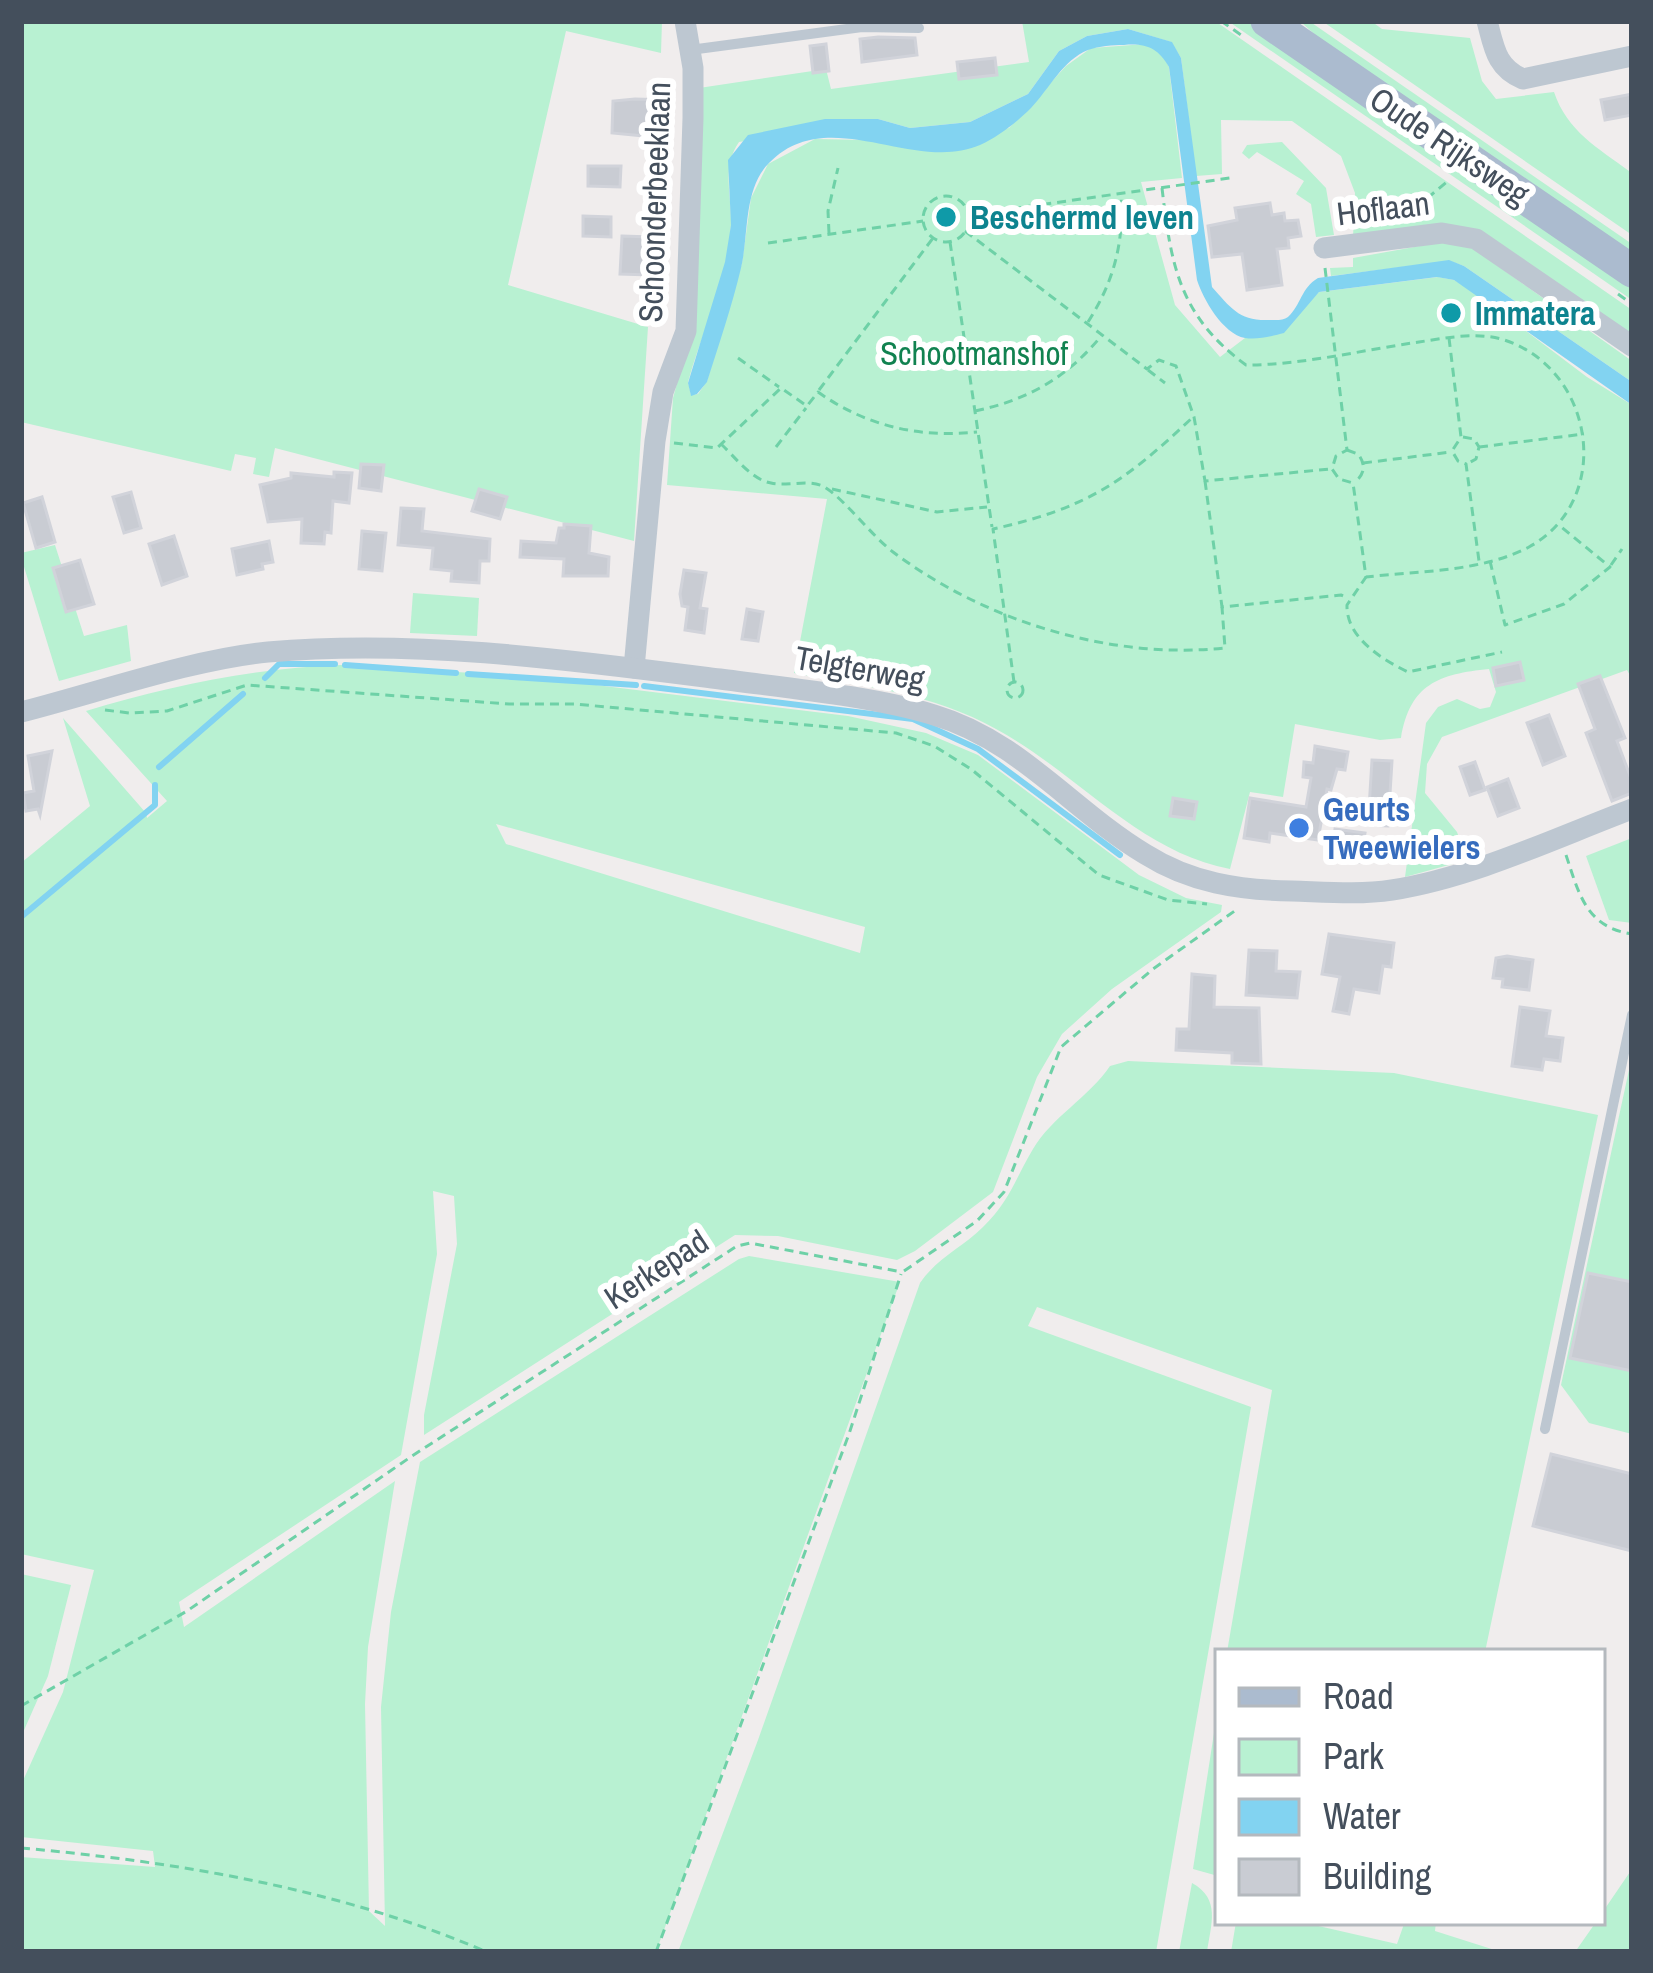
<svg xmlns="http://www.w3.org/2000/svg" width="1653" height="1973" font-family="'Archivo Narrow',sans-serif">
<style>
.green{fill:#b8f1d2;fill-rule:evenodd}
.water{fill:#82d3f1}
.lines{fill:none;stroke-linecap:round;stroke-linejoin:round}
.stream{stroke:#82d3f1;stroke-width:6}
.building{fill:#c9ccd3;stroke:#d1d3da;stroke-width:3}
.path{stroke:#6ed1a7;stroke-width:3;stroke-dasharray:9 6;stroke-linecap:butt}
.lane{stroke:#bdc7d1;stroke-width:10}
.street{stroke:#bdc7d1;stroke-width:21}
.primary{stroke:#abbbcf;stroke-width:33}
.culture-dot{fill:#0f9aa8;stroke:#fff;stroke-width:4.5}
.shop-dot{fill:#3f7fe0;stroke:#fff;stroke-width:4.5}
.labels{text-anchor:middle;dominant-baseline:central;stroke-width:12;stroke-linejoin:round;paint-order:stroke}
.street-label{font-size:33px;fill:#444f5c;stroke:#fff}
.culture-label{font-size:33px;font-weight:bold;fill:#0d838f;stroke:#fff;text-anchor:start}
.park-label{font-size:33px;fill:#118250;stroke:#fff}
.shop-label{font-size:33px;font-weight:bold;fill:#366cbe;stroke:#fff;text-anchor:start}
</style>
<rect width="100%" height="100%" fill="#f0eded"/>
<g class="green">
<path d="M21,21H662L661,53L566,31L508,285L648,327L634,541L275,448L269,477L253,474L256,458L235,454L231,471L21,422Z"/>
<path d="M1022,21H1215L1632,310V338L1478,233L1353,237L1355,193L1341,156L1292,121L1221,120L1222,174L1196,176L1181,58L1171,42L1128,29L1087,36L1059,51L1028,94L970,122L910,128L878,119L739,142C721,168 732,195 731,225C728,279 702,331 688,382L691,395L698,394L707,381L742,263L751,198L768,164L815,139L870,140L907,148L1009,128L1066,66L1091,48L1146,44L1161,52L1169,67L1182,178L1141,182L1175,305L1220,357L1245,338L1270,336L1319,292L1438,277L1454,280L1470,289L1587,377L1632,405V679L1627,670L1442,737L1427,764L1425,793L1457,832L1467,860L1405,877L1426,723L1438,707L1457,699L1480,709L1490,707L1496,692L1489,669C1439,674 1410,684 1401,738L1380,740L1295,724L1283,797L1250,792L1230,869C1139,852 1076,772 996,729C934,694 863,686 794,673L827,499L667,485L673,398L689,339L699,88L826,69L831,89L1029,62Z"/>
<path d="M1228,21H1250L1632,286V300Z"/>
<path d="M1300,21H1309L1632,244V259L1339,57Z"/>
<path d="M1322,21H1371L1382,29L1470,38L1482,81L1496,99L1554,92C1567,131 1598,148 1629,171L1632,235Z"/>
<path d="M1282,142L1326,188L1334,235L1316,237L1311,204L1296,194L1304,181L1257,152L1249,159L1242,153L1247,145Z"/>
<path d="M1442,242H1464L1632,361V382L1464,266L1450,261L1331,276L1330,268L1353,267V258Z"/>
<path d="M55,545L84,636L127,625L131,661L59,681L21,557V553Z"/>
<path d="M413,593L479,598L477,636L410,633Z"/>
<path d="M341,665L523,676L848,716L926,733L978,755L1139,875L1186,898L1222,905L1221,912L1112,989L1062,1034L1037,1077L993,1192L915,1251L897,1260L778,1236L735,1235L424,1435V1415L457,1244L454,1196L433,1191L437,1254L401,1455L179,1602L184,1627L395,1481L368,1647L365,1704L369,1911L385,1926L381,1707L391,1612L420,1462L739,1259L749,1256L900,1282L656,1952H21V1857L155,1867L153,1851L21,1837V1785L63,1692L94,1570L21,1554V863L90,806L63,718L146,813L147,818L167,801L86,711C169,686 254,668 341,665ZM496,824L865,927L860,953L506,844Z"/>
<path d="M1632,838V923L1609,920L1586,856Z"/>
<path d="M1632,1056V1434L1589,1423L1561,1385Z"/>
<path d="M1128,1061L1394,1073L1598,1115L1485,1652H1227L1272,1390L1037,1307L1028,1326L1251,1407L1156,1952H678L758,1740L920,1283C938,1257 962,1248 983,1227C1010,1201 1015,1179 1033,1149C1052,1117 1089,1097 1110,1066Z"/>
<path d="M21,1574L71,1585L48,1676L21,1737Z"/>
<path d="M1218,1707V1876L1193,1869Z"/>
<path d="M1632,1869V1952H1575L1596,1922H1602V1913Z"/>
<path d="M1192,1883C1221,1899 1211,1924 1207,1952H1179Z"/>
<path d="M1236,1922H1301L1397,1944L1404,1924L1398,1922H1436L1435,1931L1501,1952H1231Z"/>
</g>
<path class="water" d="M1128,29L1172,42L1181,58L1212,287C1231,308 1239,321 1269,320C1275,320 1283,321 1288,317C1301,305 1301,288 1318,278L1449,260L1464,266L1632,382V405L1454,280L1437,277L1319,292L1284,333C1273,336 1257,340 1245,338C1223,334 1203,299 1197,280L1169,67C1158,48 1146,43 1124,45C1113,45 1099,46 1088,50C1063,60 1049,89 1031,108C1017,122 998,137 980,145C913,174 828,102 769,163C743,189 749,235 741,268C732,306 719,344 707,382L697,394L691,396L688,383L725,262L731,225L728,160L748,135L825,119H878L910,128L970,122L1028,94L1059,51L1087,36Z"/>
<g class="lines">
<g class="stream">
<path d="M345,665L456,673"/>
<path d="M468,674L636,685"/>
<path d="M265,678L279,664H335"/>
<path d="M644,686L913,719L978,749L1120,855"/>
<path d="M159,767L243,694"/>
<path d="M21,917L155,805V785"/>
</g>
</g>
<g class="building">
<path d="M878,37L915,38L917,55L862,62L860,39Z"/>
<path d="M826,44L829,71L813,73L810,46Z"/>
<path d="M995,58L997,75L959,79L957,62Z"/>
<path d="M1632,94V115L1605,120L1601,100Z"/>
<path d="M635,99L666,100L665,138L612,133L613,101Z"/>
<path d="M588,166H621L620,187L588,186Z"/>
<path d="M1270,203L1272,215L1284,213L1285,221L1298,220L1301,236L1288,238L1289,248L1277,249L1282,285L1247,290L1242,254L1212,257L1208,226L1237,220L1235,208Z"/>
<path d="M583,216L611,217V237L583,236Z"/>
<path d="M622,236L651,237L650,275L620,274Z"/>
<path d="M361,464L384,465L381,491L359,488Z"/>
<path d="M334,472L352,473L349,503L333,501L331,533L325,532L324,544L301,543L302,519L268,522L260,485L291,478V473L334,477Z"/>
<path d="M479,489L507,497L500,519L472,511Z"/>
<path d="M131,492L141,528L124,533L113,497Z"/>
<path d="M42,497L55,542L36,548L23,503Z"/>
<path d="M401,508L424,509L422,531L490,539L489,561H480L479,583L451,581L452,571L431,569L433,548L398,545Z"/>
<path d="M564,524L591,526L589,553L609,557L608,576H563L564,559L520,557L521,541L556,543L559,528H564Z"/>
<path d="M362,531L386,533L382,571L359,569Z"/>
<path d="M174,536L187,576L162,585L149,544Z"/>
<path d="M269,541L273,562L262,564L263,569L237,575L232,549Z"/>
<path d="M80,560L94,604L66,612L53,568Z"/>
<path d="M684,570L706,573L700,608L707,609L704,633L685,630L688,607L682,606L680,594Z"/>
<path d="M747,609L763,612L758,641L742,639Z"/>
<path d="M1520,662L1524,680L1496,686L1493,668Z"/>
<path d="M1600,676L1625,738L1617,741L1632,781V793L1612,801L1586,733L1595,729L1578,684Z"/>
<path d="M1549,715L1565,756L1543,765L1527,723Z"/>
<path d="M1315,746L1348,752L1345,770L1337,769L1331,790L1327,789L1318,840L1270,833L1269,842L1244,838L1250,798L1306,807L1311,778L1303,777L1304,762L1313,763Z"/>
<path d="M52,751L40,815L38,809L26,811L23,793L34,791L28,756Z"/>
<path d="M1372,760L1392,761L1388,826L1368,825Z"/>
<path d="M1475,762L1485,790L1470,795L1460,767Z"/>
<path d="M1508,779L1519,808L1498,816L1487,787Z"/>
<path d="M1173,798L1197,802L1194,819L1170,816Z"/>
<path d="M1335,829L1365,833L1360,862L1331,857Z"/>
<path d="M1329,934L1394,943L1391,967L1383,966L1379,993L1354,989L1349,1014L1333,1011L1340,977L1322,974Z"/>
<path d="M1249,950L1277,951L1276,971L1300,972L1297,998L1246,995Z"/>
<path d="M1507,956L1533,960L1529,990L1502,987L1503,979L1493,978L1496,958Z"/>
<path d="M1192,974L1215,976L1214,1007L1259,1008L1261,1064L1232,1063V1053L1176,1050L1177,1029H1189Z"/>
<path d="M1520,1007L1550,1011L1546,1036L1563,1038L1560,1061L1544,1059L1542,1070L1512,1066Z"/>
<path d="M1588,1273L1632,1282V1371L1570,1358Z"/>
<path d="M1551,1454L1632,1474V1551L1533,1526Z"/>
</g>
<g class="lines">
<g class="path">
<path d="M1221,21L1244,37"/>
<path d="M1162,188C1171,265 1179,316 1246,365C1302,365 1363,350 1419,342C1445,338 1475,332 1501,339C1594,366 1616,499 1529,547C1482,572 1418,571 1366,577"/>
<circle cx="946" cy="219" r="23"/>
<path d="M968,215L1230,178"/>
<path d="M1372,221L1424,201L1449,180"/>
<path d="M965,231L1147,369L1159,360L1176,366L1194,417L1205,481L1330,469"/>
<path d="M829,233L828,211L838,168"/>
<path d="M950,242L992,527"/>
<path d="M768,243L923,221"/>
<path d="M1325,268L1347,450L1336,456L1332,469L1339,479L1353,483L1366,577L1347,605C1346,637 1381,659 1408,672L1502,652"/>
<path d="M1618,294L1632,304"/>
<path d="M1088,322C1114,281 1124,243 1121,195"/>
<path d="M1449,338L1461,437L1452,451L1458,461L1466,464L1479,561"/>
<path d="M738,358L779,387"/>
<path d="M1148,370L1165,383"/>
<path d="M819,390L933,238"/>
<path d="M975,411C1028,400 1068,377 1102,335"/>
<path d="M1463,437L1474,439L1479,447L1476,459L1467,464"/>
<path d="M674,443L717,448L781,388L807,406L818,392C866,426 918,438 977,432"/>
<path d="M721,444C735,457 752,480 771,483C788,487 811,478 826,488C846,501 871,535 893,552C985,621 1110,660 1225,648L1222,607"/>
<path d="M776,447L806,408"/>
<path d="M1479,447L1584,434"/>
<path d="M1347,450L1358,454C1366,464 1365,474 1355,482"/>
<path d="M1363,463L1451,452"/>
<path d="M1205,481L1222,607L1341,595L1348,598"/>
<path d="M832,489L937,512L987,507"/>
<path d="M1490,561L1505,625L1564,604L1610,567L1560,526"/>
<path d="M1611,565L1622,549"/>
<path d="M1014,682L993,529C1087,508 1123,483 1192,418"/>
<circle cx="1015" cy="690" r="8"/>
<path d="M105,710L129,713L167,711L247,685L509,704H574L896,733L934,746L971,769L1099,875L1168,900L1207,904"/>
<path d="M1566,855C1579,894 1586,927 1632,934"/>
<path d="M904,1271L977,1221L1004,1192L1061,1047L1153,969L1236,910"/>
<path d="M21,1706L187,1611L412,1456L737,1246L750,1243L902,1272"/>
<path d="M21,1848C179,1862 340,1889 487,1952"/>
<path d="M656,1952L849,1434L901,1274"/>
</g>
<g class="lane">
<path d="M690,50L862,27L919,28"/>
<path d="M1545,1429L1632,1015"/>
</g>
<g class="street">
<path d="M1487,21C1494,47 1496,68 1523,79L1632,56"/>
<path d="M1324,248L1442,233L1476,239L1632,346"/>
<path d="M634,668L655,441L663,392L686,331L693,118V68L685,21"/>
<path d="M21,712C96,693 193,659 268,652C418,639 571,660 720,679C786,688 872,696 934,715C1019,740 1072,810 1145,854C1191,883 1239,890 1292,891C1325,892 1359,895 1392,890C1474,877 1555,838 1632,809"/>
</g>
<path class="primary" d="M1267,21L1632,271"/>
</g>
<g class="culture-dot">
<circle cx="946" cy="217" r="12"/>
<circle cx="1451" cy="313" r="12"/>
</g>
<circle class="shop-dot" cx="1299" cy="828" r="12"/>
<g class="labels">
<g class="street-label">
<text transform="translate(1450 146) rotate(34)">Oude Rijksweg</text>
<text transform="translate(654 202) rotate(-88)">Schoonderbeeklaan</text>
<text transform="translate(1383 208) rotate(-7)">Hoflaan</text>
<text transform="translate(860 668) rotate(10)">Telgterweg</text>
<text transform="translate(656 1269) rotate(-33)">Kerkepad</text>
</g>
<g class="culture-label">
<text x="970" y="217">Beschermd leven</text>
<text x="1475" y="313">Immatera</text>
</g>
<g class="park-label">
<text x="974" y="353">Schootmanshof</text>
</g>
<g class="shop-label">
<text x="1323" y="809">Geurts<tspan x="1323" dy="38">Tweewielers</tspan></text>
</g>
</g>
<rect width="1653" height="1973" fill="none" stroke="#444f5c" stroke-width="48"/>
<rect x="1215" y="1649" width="390" height="276" fill="#ffffff" stroke="#b4b9be" stroke-width="3"/>
<rect x="1239" y="1688" width="60" height="18" fill="#abbbcf" stroke="#b4b9be" stroke-width="3"/>
<text x="1323" y="1709" font-size="36" fill="#444f5c">Road</text>
<rect x="1239" y="1739" width="60" height="36" fill="#b8f1d2" stroke="#b4b9be" stroke-width="3"/>
<text x="1323" y="1769" font-size="36" fill="#444f5c">Park</text>
<rect x="1239" y="1799" width="60" height="36" fill="#82d3f1" stroke="#b4b9be" stroke-width="3"/>
<text x="1323" y="1829" font-size="36" fill="#444f5c">Water</text>
<rect x="1239" y="1859" width="60" height="36" fill="#c9ccd3" stroke="#b4b9be" stroke-width="3"/>
<text x="1323" y="1889" font-size="36" fill="#444f5c">Building</text>
</svg>
